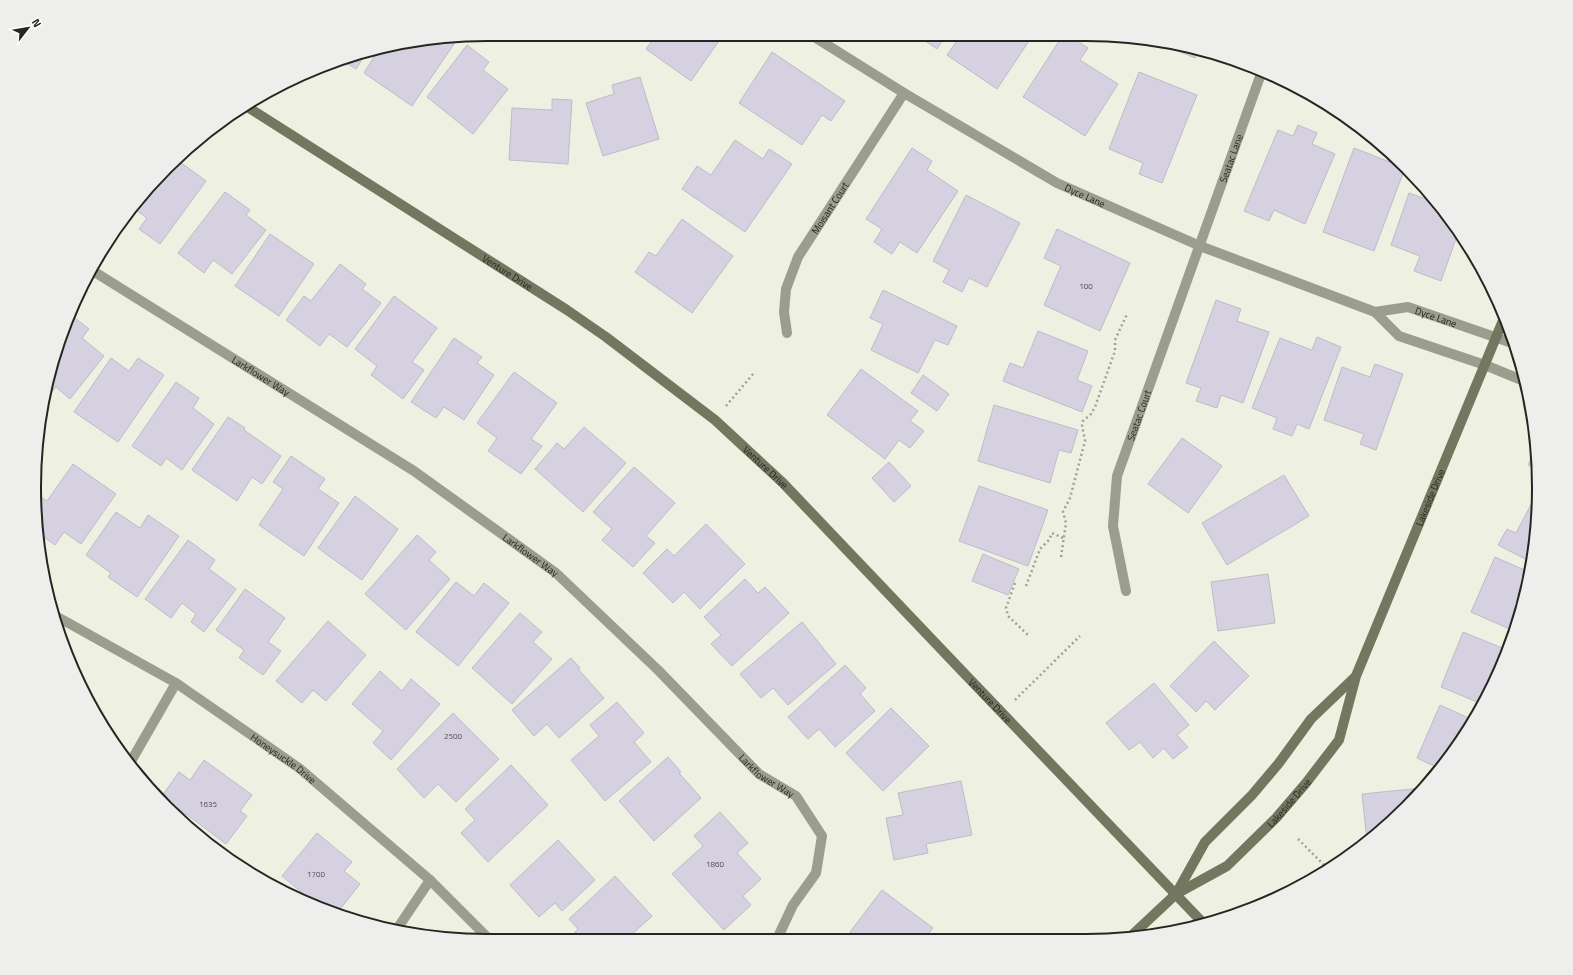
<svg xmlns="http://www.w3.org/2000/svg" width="1573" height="975" font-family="'Titillium Web',sans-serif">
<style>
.building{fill:#d6d1e0;stroke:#c0bac9}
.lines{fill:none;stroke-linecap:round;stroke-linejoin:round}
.path{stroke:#9fa196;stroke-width:2.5;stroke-dasharray:2 3;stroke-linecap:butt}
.street{stroke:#9c9d8e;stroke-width:10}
.secondary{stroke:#74765f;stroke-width:10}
.labels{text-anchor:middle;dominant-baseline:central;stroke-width:3;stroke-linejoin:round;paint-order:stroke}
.number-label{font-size:8px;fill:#515150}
.street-label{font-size:10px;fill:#252620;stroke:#fff}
.rim{fill:none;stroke:#252620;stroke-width:2}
</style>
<rect width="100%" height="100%" fill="#eef0e1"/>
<g class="building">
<path d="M428,38H458L412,106L364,73L379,49Z"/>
<path d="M654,38H721L691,81L646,49Z"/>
<path d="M921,38H944L937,49Z"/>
<path d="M959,38H1031L997,89L947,55Z"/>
<path d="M1061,38H1073L1088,48L1080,60L1118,84L1085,136L1023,97Z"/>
<path d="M467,45L489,62L483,70L508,89L473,134L427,97Z"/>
<path d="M1177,47L1198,52L1195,58L1176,50Z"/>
<path d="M367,52L356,69L340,59L342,58Z"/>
<path d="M772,52L845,101L831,121L822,115L802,145L739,103Z"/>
<path d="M1139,72L1197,95L1162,183L1139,174L1143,163L1109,149Z"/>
<path d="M640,77L659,139L603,156L586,103L614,94L612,85Z"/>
<path d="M552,99L572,100L568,164L509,160L512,108L552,110Z"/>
<path d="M1298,125L1317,133L1312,144L1335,154L1305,224L1274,210L1269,221L1244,211L1278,130L1293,136Z"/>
<path d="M735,140L763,159L769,149L792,164L745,232L682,189L697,166L711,175Z"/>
<path d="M912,148L932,161L927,170L958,191L917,253L900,242L892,254L874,242L882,229L866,219Z"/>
<path d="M1354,148L1405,168L1374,251L1323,232Z"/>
<path d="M176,159L206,181L160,244L139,229L147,218L133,208L167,167Z"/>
<path d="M225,192L250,210L246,215L266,230L232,274L213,260L204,273L178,253Z"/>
<path d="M1409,193L1437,203L1458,233L1441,281L1414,271L1420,256L1391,245Z"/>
<path d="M966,195L1020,223L987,287L969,278L962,292L943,282L949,270L933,261Z"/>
<path d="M682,219L733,256L692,313L635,272L649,252L656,256Z"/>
<path d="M1057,229L1130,263L1100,331L1044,305L1061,266L1044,258Z"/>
<path d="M270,234L314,264L279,316L235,286Z"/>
<path d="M340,264L366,284L362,289L381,303L347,347L329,334L320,346L286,320L304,296L311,301Z"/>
<path d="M883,290L957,326L948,345L935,340L918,373L871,350L883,324L870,318Z"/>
<path d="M394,296L437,328L412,362L424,370L403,399L371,375L377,366L355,349Z"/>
<path d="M1216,300L1241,309L1237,321L1269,332L1243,403L1221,395L1217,408L1196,401L1201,388L1186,383Z"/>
<path d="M71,315L89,329L82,338L104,356L70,399L56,387L48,396L46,394L58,342Z"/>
<path d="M1038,331L1088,351L1077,380L1092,386L1082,412L1003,381L1010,363L1023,368Z"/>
<path d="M1317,337L1341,347L1309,429L1297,424L1292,436L1273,429L1277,418L1252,408L1280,338L1312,350Z"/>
<path d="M454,338L482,357L477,363L494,375L464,420L444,407L436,418L411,402Z"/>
<path d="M111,358L129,371L138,358L164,375L118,442L74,412Z"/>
<path d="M1375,364L1403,374L1376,450L1360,444L1364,434L1324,420L1342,367L1370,377Z"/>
<path d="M861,369L918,411L910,421L924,431L910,448L899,440L885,459L827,415Z"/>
<path d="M514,372L557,403L531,439L542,446L521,474L488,451L497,438L477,423Z"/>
<path d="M923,375L949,394L937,411L911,393Z"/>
<path d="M176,382L199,398L193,408L214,424L182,470L166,458L161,466L132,446Z"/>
<path d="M994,405L1078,430L1071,453L1059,450L1050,483L978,461Z"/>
<path d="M228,417L245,428L244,430L281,456L262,484L252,477L237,501L192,470Z"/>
<path d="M584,427L626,463L583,512L535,469L557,443L564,449Z"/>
<path d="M1182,438L1222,466L1188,513L1148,484Z"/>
<path d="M1536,447V469L1528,465Z"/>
<path d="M291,456L325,479L318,489L339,503L304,556L259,525L283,489L273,482Z"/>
<path d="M889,462L911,486L894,502L872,478Z"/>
<path d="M73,464L116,494L81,544L64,532L55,545L37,532L35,500L38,495L47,501Z"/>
<path d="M634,467L675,503L646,536L655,543L633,567L602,540L612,529L593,512Z"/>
<path d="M1284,475L1309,516L1227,565L1202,523Z"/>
<path d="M979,486L1048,510L1028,566L959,541Z"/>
<path d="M355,496L398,529L362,580L318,548Z"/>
<path d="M1535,497L1537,499L1538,517L1531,562L1498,545L1507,529L1516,533Z"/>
<path d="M116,512L140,528L148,515L179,536L137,597L108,577L111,573L86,555Z"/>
<path d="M706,524L745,564L700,609L684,592L673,603L643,573L667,549L674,556Z"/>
<path d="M417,535L436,552L429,560L450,579L406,630L365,594Z"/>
<path d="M188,540L215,560L209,569L236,589L204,632L191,622L196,614L182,603L171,618L145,599Z"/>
<path d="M983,554L1019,569L1008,595L972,581Z"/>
<path d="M1495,557L1529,572L1524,605L1514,631L1471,612Z"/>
<path d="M1268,574L1275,623L1218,631L1211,582Z"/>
<path d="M745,579L758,593L765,587L789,613L732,666L711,644L721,635L704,617Z"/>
<path d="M456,582L474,596L484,583L509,603L458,666L416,632Z"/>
<path d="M245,589L285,618L268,642L281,651L263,675L239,658L244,650L216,630Z"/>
<path d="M520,613L542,632L533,642L552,659L512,704L472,668Z"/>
<path d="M328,621L366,655L326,701L313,690L302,703L276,681Z"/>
<path d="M802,622L836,664L788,705L773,688L761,698L740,674Z"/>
<path d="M1463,632L1507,650L1492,688L1482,704L1441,687Z"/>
<path d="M1214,641L1249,676L1215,710L1206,701L1196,712L1170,686Z"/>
<path d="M571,658L580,668L578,669L604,698L559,738L547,724L534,736L512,710Z"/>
<path d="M845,665L866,688L860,694L875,711L835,747L819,729L808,739L788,717Z"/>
<path d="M380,671L402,691L411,679L440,704L391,760L373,743L383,731L352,704Z"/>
<path d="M1154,683L1189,725L1177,735L1188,747L1173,759L1164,748L1153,758L1140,742L1129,750L1106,723Z"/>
<path d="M617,702L644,733L634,742L651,762L605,801L571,760L599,736L590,725Z"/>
<path d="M1440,705L1473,720L1445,763L1440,769L1417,758Z"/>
<path d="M891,708L929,746L883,791L846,753Z"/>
<path d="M453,713L499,759L456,802L438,784L424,798L397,769Z"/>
<path d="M668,757L681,772L679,773L701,798L654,841L619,801Z"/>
<path d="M204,760L252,795L240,811L247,816L226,844L162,796L179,772L190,780Z"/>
<path d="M511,765L548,805L488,862L461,833L475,820L465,809Z"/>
<path d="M961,781L972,835L926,844L928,853L894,860L886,818L903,815L898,793Z"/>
<path d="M1422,788L1385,828L1367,841L1362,794Z"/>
<path d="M720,812L748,843L737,853L761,879L743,896L751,905L724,930L672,874L703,846L694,836Z"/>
<path d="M317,833L352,862L344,871L360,884L337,913L322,909L282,876Z"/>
<path d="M558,840L595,880L562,911L555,903L539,917L510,885Z"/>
<path d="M615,876L652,916L628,938H569L578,929L569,919Z"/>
<path d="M882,890L933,928L924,939H859L850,932Z"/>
</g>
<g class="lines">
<g class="path">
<path d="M726,406L753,374"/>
<path d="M1061,557L1066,523L1063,512L1070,498L1085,441L1082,425L1083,421L1091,414L1095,407L1115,351V340L1127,314"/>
<path d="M1015,583L1006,608L1008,616L1028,635"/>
<path d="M1026,586L1040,549L1049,540L1052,533L1063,538"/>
<path d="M1015,700L1080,636"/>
<path d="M1298,839L1328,869"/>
</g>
<g class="street">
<path id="s1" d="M816,38L904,93L1057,183L1200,246L1375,312L1399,336L1485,365L1524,381"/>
<path id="s2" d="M93,271L414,471L556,573L658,670L759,774L796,796L822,836L816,873L793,905L777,939"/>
<path id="s3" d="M1375,312L1408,307L1515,344"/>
<path id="s4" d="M787,333L784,312L786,289L798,257L904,93"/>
<path id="s5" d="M1126,591L1113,526L1117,476L1262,71"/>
<path id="s6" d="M54,615L176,683L299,768L430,880L487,937"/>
<path d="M130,763L176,683"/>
<path d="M397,929L430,880"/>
</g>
<g class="secondary">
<path id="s7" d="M246,106L567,310L606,337L715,420L783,483L961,670L1205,925"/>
<path d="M1176,894L1205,842L1252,795L1279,763L1311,719L1355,677"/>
<path id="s8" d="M1129,938L1176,894L1227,866L1276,818L1306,783L1339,740L1356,676L1504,318"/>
</g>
</g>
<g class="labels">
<g class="number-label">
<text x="1086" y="286">100</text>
<text x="453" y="736">2500</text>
<text x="208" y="804">1635</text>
<text x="715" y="864">1860</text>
<text x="316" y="874">1700</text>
</g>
<g class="street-label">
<text stroke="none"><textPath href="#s5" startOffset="454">Seatac Lane</textPath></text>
<text stroke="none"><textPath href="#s1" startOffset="312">Dyce Lane</textPath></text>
<text stroke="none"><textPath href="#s4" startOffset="137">Moisant Court</textPath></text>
<text stroke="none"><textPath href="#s7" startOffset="310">Venture Drive</textPath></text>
<text stroke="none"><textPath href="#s3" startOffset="63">Dyce Lane</textPath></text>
<text stroke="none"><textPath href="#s2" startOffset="198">Larkflower Way</textPath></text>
<text stroke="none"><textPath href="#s5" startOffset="181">Seatac Court</textPath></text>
<text stroke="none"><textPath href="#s7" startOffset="634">Venture Drive</textPath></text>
<text stroke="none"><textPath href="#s8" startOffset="551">Lakeside Drive</textPath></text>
<text stroke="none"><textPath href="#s2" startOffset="522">Larkflower Way</textPath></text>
<text stroke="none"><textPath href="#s7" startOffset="958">Venture Drive</textPath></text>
<text stroke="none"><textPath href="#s6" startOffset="271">Honeysuckle Drive</textPath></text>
<text stroke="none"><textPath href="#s2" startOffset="846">Larkflower Way</textPath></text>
<text stroke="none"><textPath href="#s8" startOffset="211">Lakeside Drive</textPath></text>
</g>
</g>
<path d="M0 0H1573V975H0ZM487 41H1086A446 446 0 0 1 1532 487V488A446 446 0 0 1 1086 934H487A446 446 0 0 1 41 488V487A446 446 0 0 1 487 41Z" fill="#eeeeed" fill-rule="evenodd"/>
<path class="rim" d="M487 41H1086A446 446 0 0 1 1532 487V488A446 446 0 0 1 1086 934H487A446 446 0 0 1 41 488V487A446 446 0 0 1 487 41Z"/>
<g transform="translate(28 28) rotate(59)" stroke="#ffffff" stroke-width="3" paint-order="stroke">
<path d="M0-3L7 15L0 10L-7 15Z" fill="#252620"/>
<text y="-6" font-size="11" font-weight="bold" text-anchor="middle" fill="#252620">N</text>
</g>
</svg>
